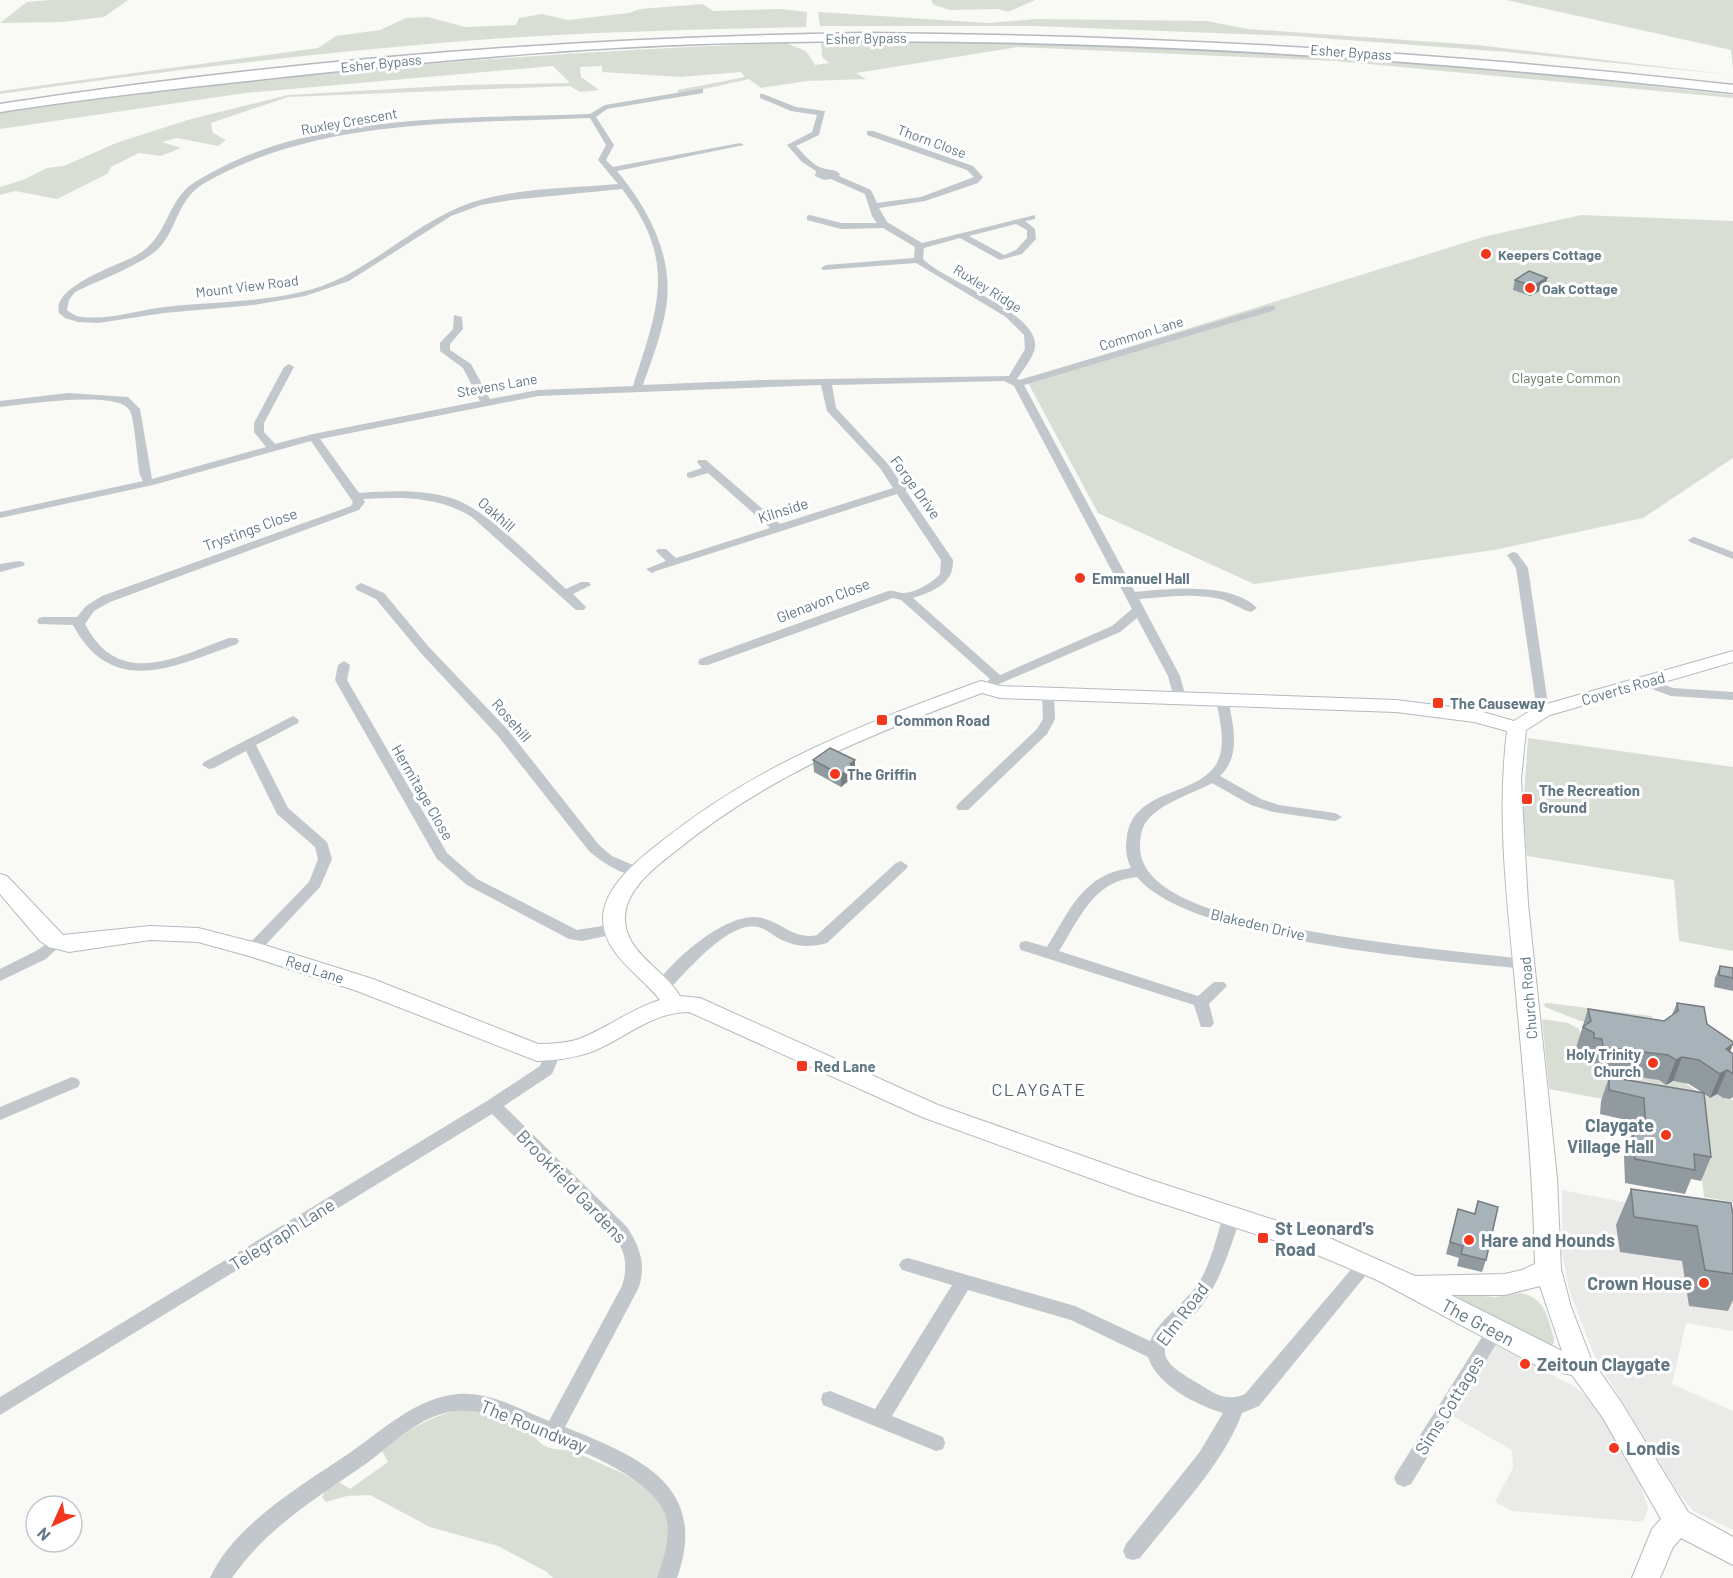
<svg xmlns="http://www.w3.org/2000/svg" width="1733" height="1578" font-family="Barlow,sans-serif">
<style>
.built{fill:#eaeae9}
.green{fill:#d9ded5}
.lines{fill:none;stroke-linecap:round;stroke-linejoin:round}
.secondary-casing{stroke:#b3bbbf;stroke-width:2}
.highway-casing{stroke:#b4babd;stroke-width:3}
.street{fill:#c1c7ca;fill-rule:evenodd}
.secondary{fill:#fff;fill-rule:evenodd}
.highway{fill:#fff;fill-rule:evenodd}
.wall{fill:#909a9f}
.shaded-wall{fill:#767d82}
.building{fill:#a8b3b9;stroke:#767d82;stroke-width:1.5}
.poi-dot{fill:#f2371d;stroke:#fff;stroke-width:2}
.labels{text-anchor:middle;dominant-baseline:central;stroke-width:6;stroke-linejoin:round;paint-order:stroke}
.far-street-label{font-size:14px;fill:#617884;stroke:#fff}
.far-poi-label{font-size:14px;font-weight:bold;fill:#617884;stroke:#fff;text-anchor:start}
.far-park-label{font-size:14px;fill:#687a61;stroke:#fff}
.street-label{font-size:15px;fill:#617884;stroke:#fff}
.poi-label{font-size:15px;font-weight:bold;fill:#617884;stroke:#fff;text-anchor:start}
.quarter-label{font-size:18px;letter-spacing:1.5px;fill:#54656e;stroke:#fff}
.near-poi-label{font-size:18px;font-weight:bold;fill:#617884;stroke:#fff;text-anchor:start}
.near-street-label{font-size:18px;fill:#617884;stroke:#fff}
</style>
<rect width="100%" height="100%" fill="#f9f9f6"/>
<g class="built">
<path d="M1562,1190L1690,1215L1733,1278V1331L1686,1323L1672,1384L1733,1411V1530L1693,1511L1677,1491L1595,1357L1569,1290L1562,1252Z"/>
<path d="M1491,1343L1575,1387L1589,1399L1617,1439L1638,1477L1648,1509L1643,1522L1512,1511L1495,1502L1513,1468L1512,1450L1447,1413Z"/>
</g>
<g class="green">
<path d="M50,0H128L104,17L62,22L0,23L27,2Z"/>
<path d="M931,0H1035L1008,12L998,9L950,10L934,5Z"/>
<path d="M1506,0H1733V69L1731,50Z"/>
<path d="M703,4L713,11L780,9L807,12L806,27C673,30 539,33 406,46C271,58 135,75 0,94V91L318,48L336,36L380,30L406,18L428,17L465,27L516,25L519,18L542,14L568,20L629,13L640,9Z"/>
<path d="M818,12L988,23L1037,19L1207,21L1248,29L1477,45L1733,75L1507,52L1294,36L1034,26H820Z"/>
<path d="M923,41L1156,45L1467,66L1733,95V98L1336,61L1018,47L856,73L866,79L807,81L761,88L749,79L678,95V90L745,77L741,72L681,77L602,72V66L580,67L581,77L599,90L580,92L570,86L288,97L211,123L213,133L226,140L218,146L177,138L162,142L181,148L161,156L139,153L111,167L107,174L57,199L15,191L0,195V187L23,180L47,168L64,166L116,143L191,119L288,95L461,85L570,83L553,66L245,93L0,129V112C261,74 523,53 786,43L806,51L815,65L829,63L822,57L821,42Z"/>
<path d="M1581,215L1733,221V458L1643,518L1494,550L1254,584L1098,513L1026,379L1483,237Z"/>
<path d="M1528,738L1733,767V951L1679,941L1674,880L1527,856L1523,810Z"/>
<path d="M1548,1003L1652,1016L1653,1025L1645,1032L1580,1021L1545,1007L1544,1004Z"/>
<path d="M1542,1019L1568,1023L1579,1029L1586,1062L1659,1080L1666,1084C1685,1075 1695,1094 1710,1098L1717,1094L1723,1098L1733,1100V1202L1704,1197L1695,1116L1549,1089Z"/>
<path d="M1521,1293C1546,1299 1547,1316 1554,1338V1343L1549,1347L1457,1302L1458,1294L1495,1297Z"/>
<path d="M466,1408C488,1412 511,1418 530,1432C535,1436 540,1445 547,1447C554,1450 563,1449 570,1451C581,1454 593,1460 604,1465C660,1488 685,1517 657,1578H553L547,1572L498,1546L430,1527L370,1495L347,1496L326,1502L322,1497L326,1488L339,1482L350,1489L388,1462L382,1451C408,1429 431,1416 466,1408Z"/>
</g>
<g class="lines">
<g class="secondary-casing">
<path id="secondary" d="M1733,651V662L1550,715L1526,730L1521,779L1528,904L1557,1178L1561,1269L1571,1307L1591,1359L1621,1402L1688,1512L1733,1537V1565L1681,1538L1673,1547L1660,1578H1632L1652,1529L1661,1519L1603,1418L1572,1375L1543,1369L1377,1280L1310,1252L1136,1195L922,1117L689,1012C653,1012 628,1036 596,1050C577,1058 557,1060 537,1061L357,991L249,956L198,942L150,940L69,952L49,947L40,941L0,894V874L7,876L63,935L150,926L198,928L261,944L373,979L538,1044C551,1044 564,1043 576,1040C605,1030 630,1009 660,1000C641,975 603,954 603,919C603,887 639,859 662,841C758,764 861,725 975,683L981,681L1000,686L1396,700L1476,710L1514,721L1536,707ZM982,693L1000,698L1396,712L1474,722L1507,731C1497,811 1506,892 1514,972C1523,1070 1533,1166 1535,1264L1522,1270L1505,1274L1415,1276L1327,1237L1151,1180L938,1105L700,998L680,996C665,970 627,954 625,921C623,891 656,866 677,850C770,774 871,734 982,693ZM1540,1286L1562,1351L1451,1295H1505Z"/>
</g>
<g class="highway-casing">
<path id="highway" d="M864,33C1155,35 1444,52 1733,85V93C1403,56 1072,35 739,43C602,46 466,58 330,72C219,84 109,95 0,112V104C286,60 575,37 864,33Z"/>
</g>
<g class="street">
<path d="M700,89H703V93L607,109L596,117L614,145L606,160L613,167L740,143L744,145L617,171C650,211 676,260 665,314C660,339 651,362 643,385L760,380L1009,376L1025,349L1024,335L1006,317L916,263L823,270L821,268L826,265L914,258L915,247L883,228L841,229L807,220V216L810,215L841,223H877L872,216L865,194L831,179L824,180L815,176L816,171L802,162L787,145L812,132L817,115L791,111L760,98V94H763L796,107L825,111L819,135L796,146C803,153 812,165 822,168C830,171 834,168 840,174L839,176L871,190L877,203L921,197L974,177L967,170L867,135V131H873L973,166L983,177L978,183L925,201L879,208L887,222L922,243L1035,215V219L1025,221L1035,229L1036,239L1022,254L1000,260L960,238L924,248L923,259C945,282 1039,312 1035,347C1034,357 1022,371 1017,379L1019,380L1269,306H1275V310L1024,385L1135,592C1168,589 1232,582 1257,608L1251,612C1240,609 1231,602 1220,599C1194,593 1165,597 1139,599L1180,676L1186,698L1185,701H1175L1174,698L1168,676L1137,618L1120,632L992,687L986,683L990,679L901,600L893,598L708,665H700L698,662L700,659L888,591C894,590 897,593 903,593C915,593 932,583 940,574L941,560L897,494L656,571L652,573L646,569L666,561L656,551L658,549H666L676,558L770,528L708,473L691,478L687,477V473L702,468L697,462L698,460H706L780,524L893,488L880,468L827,411L821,385L538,396L320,439L359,493C390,491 421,489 451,498C486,508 537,563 566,589L581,582H589L591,585L573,594L586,607L584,610H576L472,517C438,496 402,497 363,499L365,502L359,510L110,602L94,611L85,624C119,690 177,657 229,638H237L239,641L237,644C177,665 113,700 73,625L39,624L37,621L39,618L43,617H77L86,606L102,596L351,506L353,502L311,441L153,485L0,518V512L143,481L140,475C137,461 135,421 130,411C120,389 22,405 0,407V401L68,393L128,397L140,409L152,479L266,447L254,432V423L284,367L289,364L294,367L264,423V432L275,444L313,434L480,401L463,368L440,351V343L453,329L454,315L462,317L463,329L450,344V350L471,364L490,399L538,390L633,386C658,308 678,261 622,189L511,200L481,205L451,216L349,281L305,296L254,305L164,313L98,323L78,322L65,318L59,313C52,286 117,266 137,255C169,237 166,200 195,182C308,111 462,119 590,114L605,105ZM590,118L606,145L598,160L618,184C574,188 515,188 473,202C425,218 388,254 343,277C290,304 223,300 165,307C138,310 110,320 83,317C77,317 72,314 67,310L69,300L75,292C97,281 144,264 160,247C177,228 178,199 203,184C319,117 460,124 590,118ZM1016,224L1027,230V238L1016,250L1004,255L969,236ZM1004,381L1014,386L1132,609L1112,626L1000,675L913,598C933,591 954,584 953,560L906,491V487L903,486L888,464L836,408L832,385Z"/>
<path d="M1694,537L1733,552V559L1690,542L1688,540Z"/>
<path d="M1513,552L1517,553L1528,568L1549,711L1543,715L1537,711L1516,568L1507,555Z"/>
<path d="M19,561L23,562L25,564L23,566L0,572V564Z"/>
<path d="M361,583L384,593L428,646L508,730L599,845L612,856L642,869L644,872L642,875C627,879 600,861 589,851L498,736L420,652L376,599L357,590L355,587Z"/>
<path d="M344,661L350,665L347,680L447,853L477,879L577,930L615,924L620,925L622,929L620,933L582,941L569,939L467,885L437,859L335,680L338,665Z"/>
<path d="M1645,678L1673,688L1733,692V700L1671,696L1641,685L1639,682L1641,679Z"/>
<path d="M1048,690L1054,694L1055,719L1047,734L968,810H958L956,807L958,804L1037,729L1043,719L1042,694Z"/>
<path d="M1222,695L1228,699C1233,725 1242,755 1220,776L1261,799L1279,805L1335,813L1342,817L1335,821L1273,812L1251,805L1212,783C1191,795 1161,802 1146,822C1141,829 1140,839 1140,848C1141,875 1168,891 1190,901C1218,914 1249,918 1278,925C1360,942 1443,950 1526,959L1531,960L1533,964L1531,968L1526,969C1440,960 1190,942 1137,877C1093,881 1080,918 1059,951L1198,996L1214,982H1224L1227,986L1209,1004L1214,1023L1211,1027H1201L1194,1005L1021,950L1019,946L1021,942L1026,941L1047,947C1070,910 1083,874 1131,868C1126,858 1125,848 1127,836C1134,788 1197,797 1217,763C1227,744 1219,718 1216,699Z"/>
<path d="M293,716L299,720L298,723L256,745L288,808L327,842L332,859L320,887L258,953H248L246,949L248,945L309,882L318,859L315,847L277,814L246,751L214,768L209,769L202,765L204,762Z"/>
<path d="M901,861L908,866L906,869L827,943C809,948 795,947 778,938C772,935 766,929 758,927C729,920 686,972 667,992H657L654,988C670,961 729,909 762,918C782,923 795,940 817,935L896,863Z"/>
<path d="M57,937L62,938L64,942L46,959L0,981V969L36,951Z"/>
<path d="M553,1046L559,1048L561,1052L552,1074L504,1106L627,1227C640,1247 646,1264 639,1287L565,1427C638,1457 710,1484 677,1578H657C664,1558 672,1535 665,1514C654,1482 589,1453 558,1442C554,1440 550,1441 545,1439L544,1436C516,1425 488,1408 457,1411C421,1414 394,1443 367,1463C318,1497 266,1528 232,1578H210C234,1524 304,1484 351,1452C384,1429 416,1398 458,1394C490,1392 520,1409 549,1421L622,1286C628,1267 626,1253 615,1237L492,1114L0,1415V1397L487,1101L540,1066L547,1048Z"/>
<path d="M72,1077L78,1079L80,1083L78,1087L0,1120V1107Z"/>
<path d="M1232,1209L1238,1211L1241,1216C1230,1248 1221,1281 1200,1308C1191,1319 1166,1337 1165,1350C1163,1365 1188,1377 1199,1384C1214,1394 1228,1402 1245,1394L1360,1259L1366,1257L1372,1259L1375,1264L1259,1406L1242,1413C1223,1465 1174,1514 1140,1558L1133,1560L1126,1558L1123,1551L1126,1544L1199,1453L1223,1413C1196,1405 1157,1385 1148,1357L1071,1320L968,1290L892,1416L943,1437L945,1443L943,1449L936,1451L823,1405L821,1399L823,1393L830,1391L875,1409L952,1285L902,1270L899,1265L902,1260L908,1258L1075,1306L1150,1341C1159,1320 1182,1305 1196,1287C1210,1267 1216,1239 1223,1216L1226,1211Z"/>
<path d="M1495,1323L1501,1326L1504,1331L1501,1336L1411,1484L1404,1487L1397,1484L1394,1478L1397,1472L1489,1326Z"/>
</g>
<use href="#secondary" class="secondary"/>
<use href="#highway" class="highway"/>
</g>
<g class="wall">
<path d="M1547,278L1545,288L1530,296L1513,290L1515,280Z"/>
<path d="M813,760H855V772L853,774V777L841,787L814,772Z"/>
<path d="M1720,966L1733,968V991L1714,987L1715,978Z"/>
<path d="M1677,1003L1707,1024L1733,1054V1097L1730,1099L1723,1098L1717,1094L1710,1098L1704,1094L1711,1157L1701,1181L1691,1179L1685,1194L1625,1183L1624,1155L1633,1131H1636L1635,1122L1600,1114L1601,1101L1609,1077L1703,1093L1689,1084L1673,1081L1666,1085L1659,1080L1595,1071L1593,1063L1586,1062L1585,1057L1575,1051L1588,1009L1664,1021L1672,1015Z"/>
<path d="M1631,1189L1733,1215V1300L1728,1311L1689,1306L1682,1261L1620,1252L1616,1225Z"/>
<path d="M1478,1201L1486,1260L1482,1272L1457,1266L1459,1258L1446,1254L1458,1209L1474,1214Z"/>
</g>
<g class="shaded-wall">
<path d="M1547,278L1545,288L1530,296L1533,286Z"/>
<path d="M855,760V772L853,774V777L841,787V775L850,764Z"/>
<path d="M1733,1044L1724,1067L1716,1073L1726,1049Z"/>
<path d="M1682,1057L1673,1081L1666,1085L1676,1060Z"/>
<path d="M1727,1070L1717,1094L1710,1098L1720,1074Z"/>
</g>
<g class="building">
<path d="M1529,271L1547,278L1533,286L1515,280Z"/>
<path d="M830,748L855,760L850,764L853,766L841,775L813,760Z"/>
<path d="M1720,966L1733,968V978L1719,975Z"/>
<path d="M1677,1003L1704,1007L1707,1024L1733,1042V1044L1726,1049L1733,1054V1074L1727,1070L1720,1074L1699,1060L1682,1057L1676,1060L1668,1055L1603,1047L1602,1039L1594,1038V1033L1583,1027L1591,1021L1588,1009L1664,1021L1678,1011Z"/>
<path d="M1609,1077L1704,1093L1711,1157L1694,1154L1695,1170L1635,1159L1633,1131L1646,1133L1644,1098L1609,1090Z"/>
<path d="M1631,1189L1731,1203L1733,1215V1274L1705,1270L1697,1226L1634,1217Z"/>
<path d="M1478,1201L1498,1207L1486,1260L1461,1254L1463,1246L1450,1242L1458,1209L1475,1214Z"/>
</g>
<g class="poi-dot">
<circle cx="1486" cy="254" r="6"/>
<circle cx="1530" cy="288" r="6"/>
<circle cx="1080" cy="578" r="6"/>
<rect x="1432" y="697" width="12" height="12" rx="3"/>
<rect x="876" y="714" width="12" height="12" rx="3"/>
<circle cx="835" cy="774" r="6"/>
<rect x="1521" y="793" width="12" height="12" rx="3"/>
<circle cx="1653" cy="1063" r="6"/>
<rect x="796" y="1060" width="12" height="12" rx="3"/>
<circle cx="1666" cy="1135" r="6"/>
<rect x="1257" y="1232" width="12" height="12" rx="3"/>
<circle cx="1469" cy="1240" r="6"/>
<circle cx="1704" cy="1283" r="6"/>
<circle cx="1525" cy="1364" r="6"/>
<circle cx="1614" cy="1448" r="6"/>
</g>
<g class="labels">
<g class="far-street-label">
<text transform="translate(866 38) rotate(-1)">Esher Bypass</text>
<text transform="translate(1351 52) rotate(4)">Esher Bypass</text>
<text transform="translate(381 63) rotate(-6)">Esher Bypass</text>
<text transform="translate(349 121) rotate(-10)">Ruxley Crescent</text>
<text transform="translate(932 141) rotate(20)">Thorn Close</text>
<text transform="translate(247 286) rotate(-7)">Mount View Road</text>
<text transform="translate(988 288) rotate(32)">Ruxley Ridge</text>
<text transform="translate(1141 333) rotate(-17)">Common Lane</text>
<text transform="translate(497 385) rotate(-10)">Stevens Lane</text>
</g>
<g class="far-poi-label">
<text x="1498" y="254">Keepers Cottage</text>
<text x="1542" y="288">Oak Cottage</text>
</g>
<g class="far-park-label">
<text x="1566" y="377">Claygate Common</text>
</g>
<g class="street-label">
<text transform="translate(916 487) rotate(54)">Forge Drive</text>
<text transform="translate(783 510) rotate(-18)">Kilnside</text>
<text transform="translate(497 514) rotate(41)">Oakhill</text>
<text transform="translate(250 529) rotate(-20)">Trystings Close</text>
<text transform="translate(823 600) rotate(-21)">Glenavon Close</text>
<text transform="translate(1623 688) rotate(-16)">Coverts Road</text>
<text transform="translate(512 720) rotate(49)">Rosehill</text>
<text transform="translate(423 792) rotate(60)">Hermitage Close</text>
<text transform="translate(1258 924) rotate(13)">Blakeden Drive</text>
<text transform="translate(315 969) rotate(18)">Red Lane</text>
<text transform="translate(1528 998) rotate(-95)">Church Road</text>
</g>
<g class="poi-label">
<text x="1092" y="578">Emmanuel Hall</text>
<text x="1450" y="703">The Causeway</text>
<text x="894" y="720">Common Road</text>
<text x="847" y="774">The Griffin</text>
<text x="1539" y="790">The Recreation<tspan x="1539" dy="17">Ground</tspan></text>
<text x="1641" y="1054" text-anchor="end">Holy Trinity<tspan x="1641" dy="17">Church</tspan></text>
<text x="814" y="1066">Red Lane</text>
</g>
<g class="quarter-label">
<text x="1039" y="1089">CLAYGATE</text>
</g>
<g class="near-poi-label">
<text x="1654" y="1125" text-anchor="end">Claygate<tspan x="1654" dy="21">Village Hall</tspan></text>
<text x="1275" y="1228">St Leonard's<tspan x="1275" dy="21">Road</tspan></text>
<text x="1481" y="1240">Hare and Hounds</text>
<text x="1692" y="1283" text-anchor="end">Crown House</text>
<text x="1537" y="1364">Zeitoun Claygate</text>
<text x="1626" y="1448">Londis</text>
</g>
<g class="near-street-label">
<text transform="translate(572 1186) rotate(46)">Brookfield Gardens</text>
<text transform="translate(282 1234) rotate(-32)">Telegraph Lane</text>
<text transform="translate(1182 1314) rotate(-53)">Elm Road</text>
<text transform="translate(1478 1322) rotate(28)">The Green</text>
<text transform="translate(1449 1405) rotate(-58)">Sims Cottages</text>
<text transform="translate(534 1426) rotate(22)">The Roundway</text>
</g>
</g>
<g transform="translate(54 1524) rotate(225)"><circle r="28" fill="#ffffff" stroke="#c0c9ce" stroke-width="1.5"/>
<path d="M0-4.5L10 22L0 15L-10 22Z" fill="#f2371d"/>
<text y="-9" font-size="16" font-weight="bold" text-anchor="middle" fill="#617884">N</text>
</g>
</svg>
